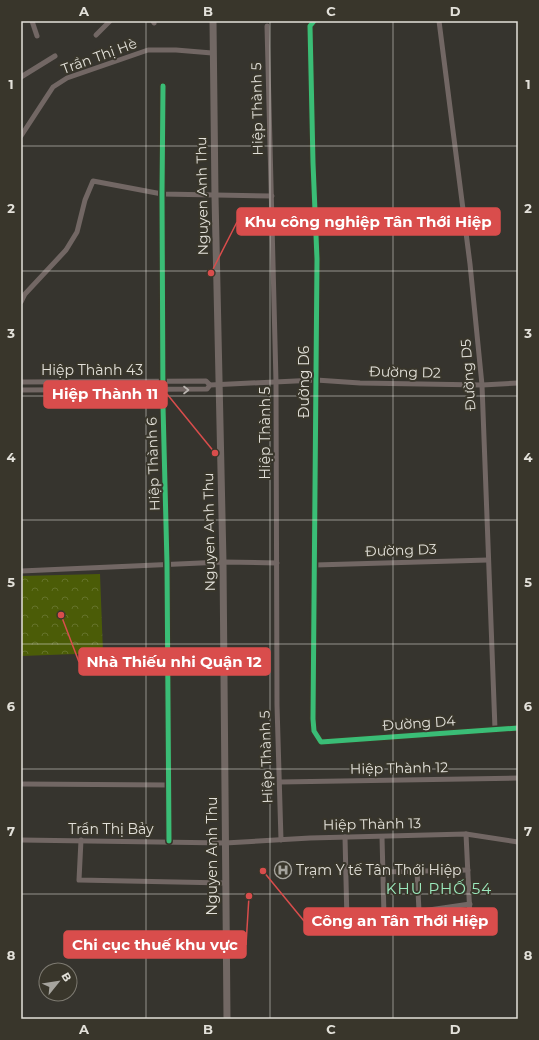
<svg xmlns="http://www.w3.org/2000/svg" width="539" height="1040" font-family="Montserrat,sans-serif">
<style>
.forest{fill:url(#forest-crowns)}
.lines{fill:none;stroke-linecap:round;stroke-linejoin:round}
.street{stroke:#726764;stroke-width:5}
.secondary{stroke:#726864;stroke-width:7}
.cycleway-casing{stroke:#39362b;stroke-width:8}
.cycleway{stroke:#3abd76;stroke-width:5}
.oneway{stroke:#bbb6b1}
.grid{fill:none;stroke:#e3e1da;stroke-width:1;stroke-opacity:0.55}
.labels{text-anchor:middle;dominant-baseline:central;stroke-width:4;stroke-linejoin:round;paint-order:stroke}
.street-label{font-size:14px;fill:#e3e1da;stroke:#39362b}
.poi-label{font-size:14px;fill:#e3e1da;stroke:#39362b;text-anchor:start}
.neighbourhood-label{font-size:15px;letter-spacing:1px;fill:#9beabe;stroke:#39362b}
.leader{fill:none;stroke:#d94d4c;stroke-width:1.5}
.callout-dot{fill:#d94d4c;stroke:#39362b;stroke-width:1.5}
.callout{fill:#d94d4c;stroke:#d94d4c;stroke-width:1.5}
.callout-label{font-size:15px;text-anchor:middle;font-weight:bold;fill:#fff}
.neatline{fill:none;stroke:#e3e1da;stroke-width:1.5}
.grid-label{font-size:13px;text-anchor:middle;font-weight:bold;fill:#e3e1da}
</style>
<defs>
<pattern id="forest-crowns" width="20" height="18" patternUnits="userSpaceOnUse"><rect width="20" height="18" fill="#4b5c07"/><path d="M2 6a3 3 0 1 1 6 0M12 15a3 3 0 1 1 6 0" fill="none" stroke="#65732b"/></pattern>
</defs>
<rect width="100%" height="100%" fill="#36342e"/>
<path class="forest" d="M100,574L103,653L21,656V576Z"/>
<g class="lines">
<g class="street">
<path d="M32,21L37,36"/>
<path d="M153,21L154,23"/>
<path d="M314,21L310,26L313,163L317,259L313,719L314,731L321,742L518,728"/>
<path d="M439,21L470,264L482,385L495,729"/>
<path d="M267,26L276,382L277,705L281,840"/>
<path d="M96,35L110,21"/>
<path d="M21,77L55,56"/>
<path d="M163,86L162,194L163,406L167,564L169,841"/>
<path d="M21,136L53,87L67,78L148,50H176L212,53"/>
<path d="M21,302L25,294L66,250L77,232L85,200L93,181L162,194L272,196"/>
<path d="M21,382L206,381L210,385"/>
<path d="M21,390L207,389L210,385L316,380L360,383L482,385L518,383"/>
<path d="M315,565L488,560"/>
<path d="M21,571L223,562L277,563"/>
<path d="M280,782L518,778"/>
<path d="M21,784L169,785"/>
<path d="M466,834L470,917"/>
<path d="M345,837L347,922L470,904"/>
<path d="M382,837L384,916"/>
<path d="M21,840L225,843L310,838L466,834L518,842"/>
<path d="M81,840L79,880L225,883"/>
<path d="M417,871L419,911"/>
<path d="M383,872L468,870"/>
<path d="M135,935L226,936"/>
</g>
<path class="secondary" d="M213,21L215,196L223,562L227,1019"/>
<g class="cycleway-casing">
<g id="cycleway">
<path d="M314,21L310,26L313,163L317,259L313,719L314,731L321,742L518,728"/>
<path d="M163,86L162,194L163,406L167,564L169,841"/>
</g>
</g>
<use href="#cycleway" class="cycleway"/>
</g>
<defs><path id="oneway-chevron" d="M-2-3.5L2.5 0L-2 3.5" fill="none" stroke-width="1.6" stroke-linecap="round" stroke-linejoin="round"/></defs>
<use class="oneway" href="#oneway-chevron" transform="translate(186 390)"/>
<path class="grid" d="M146,21V1019M270,21V1019M393,21V1019M21,146H518M21,271H518M21,396H518M21,520H518M21,644H518M21,769H518M21,894H518"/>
<defs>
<g id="hospital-ring" transform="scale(0.9)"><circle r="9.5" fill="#39362b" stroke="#a6a49e" stroke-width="1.5"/><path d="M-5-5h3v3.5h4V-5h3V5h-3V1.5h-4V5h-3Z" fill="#a6a49e"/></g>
</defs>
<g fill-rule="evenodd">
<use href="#hospital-ring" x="283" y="870"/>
</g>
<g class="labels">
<g class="street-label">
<text transform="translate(99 56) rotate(-20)">Trần Thị Hè</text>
<text transform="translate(257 109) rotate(-91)">Hiệp Thành 5</text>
<text transform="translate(202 196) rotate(-91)">Nguyen Anh Thu</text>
<text x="92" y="370">Hiệp Thành 43</text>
<text transform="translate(405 372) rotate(1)">Đường D2</text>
<text transform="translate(468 375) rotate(-94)">Đường D5</text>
<text transform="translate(304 382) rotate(-90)">Đường D6</text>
<text transform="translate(265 433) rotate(-90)">Hiệp Thành 5</text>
<text transform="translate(153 464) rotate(-92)">Hiệp Thành 6</text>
<text transform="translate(209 532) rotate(-91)">Nguyen Anh Thu</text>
<text transform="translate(401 550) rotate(-2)">Đường D3</text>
<text transform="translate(419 723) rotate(-4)">Đường D4</text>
<text transform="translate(266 757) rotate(-92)">Hiệp Thành 5</text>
<text transform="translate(399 768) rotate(-1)">Hiệp Thành 12</text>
<text transform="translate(372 824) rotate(-1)">Hiệp Thành 13</text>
<text x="111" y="829">Trần Thị Bảy</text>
<text transform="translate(212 856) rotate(-90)">Nguyen Anh Thu</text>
</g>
<g class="poi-label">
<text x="296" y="870">Trạm Y tế Tân Thới Hiệp</text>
</g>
<g class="neighbourhood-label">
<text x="439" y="888">KHU PHỐ 54</text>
</g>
</g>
<path class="leader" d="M211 273L237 222M215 453L167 394M61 615L79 662M263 871L304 921M249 896L246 945"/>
<g class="callout-dot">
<circle cx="211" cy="273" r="4"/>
<circle cx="215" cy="453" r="4"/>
<circle cx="61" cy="615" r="4"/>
<circle cx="263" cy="871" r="4"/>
<circle cx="249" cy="896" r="4"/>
</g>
<g class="callout">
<rect x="237" y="208" width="263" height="27" rx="4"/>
<rect x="44" y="381" width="123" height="27" rx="4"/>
<rect x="79" y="648" width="191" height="27" rx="4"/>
<rect x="304" y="908" width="193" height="27" rx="4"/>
<rect x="64" y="931" width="182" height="27" rx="4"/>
</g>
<g class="callout-label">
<text x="368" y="227">Khu công nghiệp Tân Thới Hiệp</text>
<text x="105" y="399">Hiệp Thành 11</text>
<text x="174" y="667">Nhà Thiếu nhi Quận 12</text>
<text x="400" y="926">Công an Tân Thới Hiệp</text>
<text x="155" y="950">Chi cục thuế khu vực</text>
</g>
<rect width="539" height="1040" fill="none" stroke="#39362b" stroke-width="44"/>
<g transform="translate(58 982) rotate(60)"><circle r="19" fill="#39362b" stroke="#7d7a71"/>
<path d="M0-3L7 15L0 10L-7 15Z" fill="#a6a49e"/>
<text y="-6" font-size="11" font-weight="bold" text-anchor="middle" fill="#e3e1da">B</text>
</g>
<rect x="22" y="22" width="495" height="996" class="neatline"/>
<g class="grid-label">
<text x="84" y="16">A</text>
<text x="208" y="16">B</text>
<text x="331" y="16">C</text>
<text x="455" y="16">D</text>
<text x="11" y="89">1</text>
<text x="528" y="89">1</text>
<text x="11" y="213">2</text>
<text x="528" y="213">2</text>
<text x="11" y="338">3</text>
<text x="528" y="338">3</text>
<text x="11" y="462">4</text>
<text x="528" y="462">4</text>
<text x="11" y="587">5</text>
<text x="528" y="587">5</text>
<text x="11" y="711">6</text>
<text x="528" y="711">6</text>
<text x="11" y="836">7</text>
<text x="528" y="836">7</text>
<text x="11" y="960">8</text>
<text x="528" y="960">8</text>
<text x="84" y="1034">A</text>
<text x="208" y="1034">B</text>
<text x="331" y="1034">C</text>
<text x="455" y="1034">D</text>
</g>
</svg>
